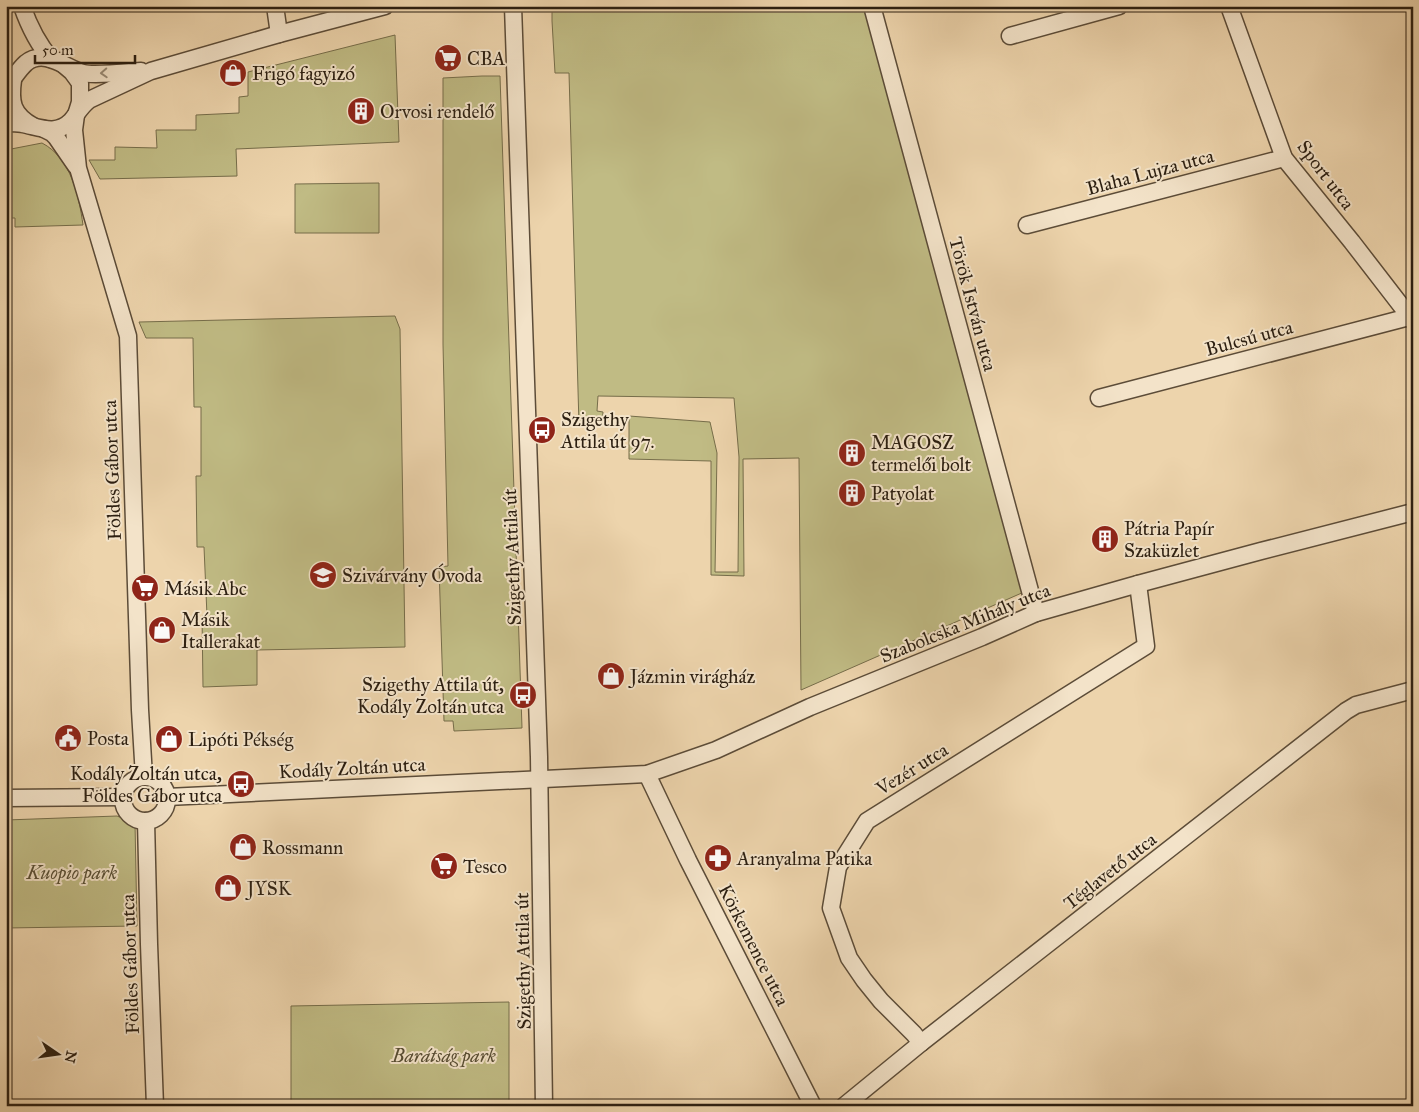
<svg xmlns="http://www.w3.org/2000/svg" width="1419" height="1112" font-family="'IM FELL Great Primer',serif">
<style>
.green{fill:#c0bb84;stroke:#766d4a}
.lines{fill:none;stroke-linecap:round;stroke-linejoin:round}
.minor-casing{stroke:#5c4c38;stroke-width:19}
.minor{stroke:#f3e3c9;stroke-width:16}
.oneway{stroke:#998b76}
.labels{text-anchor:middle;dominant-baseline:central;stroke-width:4;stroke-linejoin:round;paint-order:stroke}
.poi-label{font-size:19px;fill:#2c1f11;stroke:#f3e3c9;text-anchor:start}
.street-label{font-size:19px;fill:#2c1f11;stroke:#f3e3c9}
.park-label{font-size:19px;font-style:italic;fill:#584e34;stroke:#f3e3c9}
</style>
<rect width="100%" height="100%" fill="#edd4ac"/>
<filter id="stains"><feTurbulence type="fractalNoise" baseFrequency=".004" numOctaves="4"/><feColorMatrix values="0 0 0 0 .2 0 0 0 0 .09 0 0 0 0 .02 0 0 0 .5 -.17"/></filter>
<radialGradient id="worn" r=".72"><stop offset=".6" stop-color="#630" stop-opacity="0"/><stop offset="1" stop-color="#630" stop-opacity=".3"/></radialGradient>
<g class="green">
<path d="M552,6H864L1024,592L801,690L799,458L743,459L744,576L711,575V461L629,459V416L710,422L717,453L715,572H738L739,457L734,398L598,396L597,411L603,412L602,424L579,425L569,73H555L552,21Z"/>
<path d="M395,35L399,142L236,149L237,176L100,179L89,160H115V147L157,148L156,130H196V115L239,113V97L248,96V72Z"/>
<path d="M482,76H500L522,728L454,731L453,721H444L439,567L448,566L443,344V78Z"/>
<path d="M42,143C71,158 79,196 83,225L15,227V218H6V150Z"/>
<path d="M379,183V233H295V184Z"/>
<path d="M395,316L400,329L405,647L257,650V685L203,687L202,616H207L204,547H197L196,476H201V407H194L193,338H146L139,322Z"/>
<path d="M117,816L135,823L137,926L6,928V820Z"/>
<path d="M509,1002V1106H291V1006Z"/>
</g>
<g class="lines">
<g class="minor-casing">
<g id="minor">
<path d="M22,6C29,26 37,43 51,59"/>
<path d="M275,6L279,34"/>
<path d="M513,6L539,757L544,1106"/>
<path d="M872,6L1036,613"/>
<path d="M1229,6L1284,158L1352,242L1413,321"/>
<path d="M1010,36L1119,6"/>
<path d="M59,61L72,72L80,83V102L76,115L74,130L78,168L128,336L140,710L144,777"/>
<path d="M13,80C10,102 12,114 33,126"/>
<path d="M6,87C13,80 18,70 26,63C44,48 66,68 83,73C94,76 128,72 141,71"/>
<path d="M6,123C11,123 17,123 22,124C39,127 56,136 71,121C77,114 81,106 89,100L151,71L279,34L385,6"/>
<path d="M44,129L52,133L56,137L76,166"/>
<path d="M1027,225L1284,158"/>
<path d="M1099,398L1409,317"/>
<path d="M647,774L688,860L813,1106"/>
<circle cx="145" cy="799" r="22"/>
<path d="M167,797L647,774L716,750L810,707L982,637L1036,613L1138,584L1261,551L1413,512"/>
<path d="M6,798L123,797"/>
<path d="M146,821L149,944L155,1106"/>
<path d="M921,1043L914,1034L881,1001L864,980L849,958L831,908L838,867L867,821L1146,646L1138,584"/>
<path d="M844,1106L921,1043L1346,711L1356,705L1413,690"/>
</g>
</g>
<use href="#minor" class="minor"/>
</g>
<defs><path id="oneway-chevron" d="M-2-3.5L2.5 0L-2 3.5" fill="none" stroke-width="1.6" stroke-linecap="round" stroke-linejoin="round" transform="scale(1.25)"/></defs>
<use class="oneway" href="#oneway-chevron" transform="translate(104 73) rotate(177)"/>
<defs>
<g id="supermarket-disc" transform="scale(1.4375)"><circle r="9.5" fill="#8f2418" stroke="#f3e3c9"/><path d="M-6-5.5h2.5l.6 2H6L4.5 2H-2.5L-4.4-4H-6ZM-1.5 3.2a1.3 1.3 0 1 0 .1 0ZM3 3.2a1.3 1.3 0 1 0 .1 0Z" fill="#fff"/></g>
<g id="shop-disc" transform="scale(1.4375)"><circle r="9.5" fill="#8f2418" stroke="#f3e3c9"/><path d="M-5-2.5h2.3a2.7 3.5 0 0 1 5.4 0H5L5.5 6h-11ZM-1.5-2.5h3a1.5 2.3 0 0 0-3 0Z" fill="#fff"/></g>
<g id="building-disc" transform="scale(1.4375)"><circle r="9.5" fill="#8f2418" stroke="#f3e3c9"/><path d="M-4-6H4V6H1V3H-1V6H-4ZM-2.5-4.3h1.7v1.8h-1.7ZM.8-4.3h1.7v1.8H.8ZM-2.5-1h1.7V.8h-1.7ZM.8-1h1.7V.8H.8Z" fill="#fff"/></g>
<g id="bus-disc" transform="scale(1.4375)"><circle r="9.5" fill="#8f2418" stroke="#f3e3c9"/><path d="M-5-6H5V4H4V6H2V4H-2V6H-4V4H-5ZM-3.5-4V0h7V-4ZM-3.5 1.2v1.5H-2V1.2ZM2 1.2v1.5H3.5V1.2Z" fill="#fff"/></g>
<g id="school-disc" transform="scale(1.4375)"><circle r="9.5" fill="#8f2418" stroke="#f3e3c9"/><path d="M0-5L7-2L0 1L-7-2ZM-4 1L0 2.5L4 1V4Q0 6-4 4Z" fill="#fff"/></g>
<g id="civic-disc" transform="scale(1.4375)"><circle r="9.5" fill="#8f2418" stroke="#f3e3c9"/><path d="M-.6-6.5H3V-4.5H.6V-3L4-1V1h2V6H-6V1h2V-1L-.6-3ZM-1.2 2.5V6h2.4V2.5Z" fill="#fff"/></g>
<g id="pharmacy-disc" transform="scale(1.4375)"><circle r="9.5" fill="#8f2418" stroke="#f3e3c9"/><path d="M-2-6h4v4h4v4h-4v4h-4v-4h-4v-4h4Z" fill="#fff"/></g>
</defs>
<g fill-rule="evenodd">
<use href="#supermarket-disc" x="448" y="58"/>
<use href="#shop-disc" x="233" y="73"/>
<use href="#building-disc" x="361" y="111"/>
<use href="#bus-disc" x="542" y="430"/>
<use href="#building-disc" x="852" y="453"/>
<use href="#building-disc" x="852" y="493"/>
<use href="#building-disc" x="1105" y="539"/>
<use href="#school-disc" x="323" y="575"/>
<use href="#supermarket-disc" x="145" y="588"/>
<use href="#shop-disc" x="162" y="630"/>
<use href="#shop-disc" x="611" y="676"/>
<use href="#bus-disc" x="523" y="695"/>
<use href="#civic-disc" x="68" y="738"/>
<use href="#shop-disc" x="169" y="739"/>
<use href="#bus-disc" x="241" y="784"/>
<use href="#shop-disc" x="243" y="847"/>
<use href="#pharmacy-disc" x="718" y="858"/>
<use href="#supermarket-disc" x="444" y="866"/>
<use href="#shop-disc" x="228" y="888"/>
</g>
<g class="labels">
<g class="poi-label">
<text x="467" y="58">CBA</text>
<text x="252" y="73">Frigó fagyizó</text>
<text x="380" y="111">Orvosi rendelő</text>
<text x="561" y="419">Szigethy<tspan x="561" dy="22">Attila út 97.</tspan></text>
<text x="871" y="442">MAGOSZ<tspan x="871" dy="22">termelői bolt</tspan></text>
<text x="871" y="493">Patyolat</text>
<text x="1124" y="528">Pátria Papír<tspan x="1124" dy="22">Szaküzlet</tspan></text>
<text x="342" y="575">Szivárvány Óvoda</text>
<text x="164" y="588">Másik Abc</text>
<text x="181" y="619">Másik<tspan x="181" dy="22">Itallerakat</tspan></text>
<text x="630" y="676">Jázmin virágház</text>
<text x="504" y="684" text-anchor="end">Szigethy Attila út,<tspan x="504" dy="22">Kodály Zoltán utca</tspan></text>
<text x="87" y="738">Posta</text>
<text x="188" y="739">Lipóti Pékség</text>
<text x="222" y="773" text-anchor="end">Kodály Zoltán utca,<tspan x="222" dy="22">Földes Gábor utca</tspan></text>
<text x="262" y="847">Rossmann</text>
<text x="737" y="858">Aranyalma Patika</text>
<text x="463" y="866">Tesco</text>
<text x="247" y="888">JYSK</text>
</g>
<g class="street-label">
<text transform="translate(1150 172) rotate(-15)">Blaha Lujza utca</text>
<text transform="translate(1326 175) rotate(53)">Sport utca</text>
<text transform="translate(973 304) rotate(75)">Török István utca</text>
<text transform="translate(1249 338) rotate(-15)">Bulcsú utca</text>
<text transform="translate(112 470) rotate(-92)">Földes Gábor utca</text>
<text transform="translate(512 557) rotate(-92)">Szigethy Attila út</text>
<text transform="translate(965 623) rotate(-22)">Szabolcska Mihály utca</text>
<text transform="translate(352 768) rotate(-3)">Kodály Zoltán utca</text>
<text transform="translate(912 769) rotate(-32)">Vezér utca</text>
<text transform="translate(1110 871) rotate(-38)">Téglavető utca</text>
<text transform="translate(754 945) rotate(63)">Körkemence utca</text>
<text transform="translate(523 961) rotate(-91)">Szigethy Attila út</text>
<text transform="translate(130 964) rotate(-92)">Földes Gábor utca</text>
</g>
<g class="park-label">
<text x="72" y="872">Kuopio park</text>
<text x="444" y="1055">Barátság park</text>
</g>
</g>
<rect width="1419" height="1112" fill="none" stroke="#edd4ac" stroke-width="25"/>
<rect x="8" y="8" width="1404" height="1097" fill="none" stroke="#2c1f11" stroke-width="2.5"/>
<rect x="12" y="12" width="1394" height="1087" fill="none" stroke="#2c1f11"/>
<g transform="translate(58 1054) rotate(103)" stroke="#f3e3c9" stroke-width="4" paint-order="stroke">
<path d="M0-4L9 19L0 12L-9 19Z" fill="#2c1f11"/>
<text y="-8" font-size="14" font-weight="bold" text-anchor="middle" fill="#2c1f11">N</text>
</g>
<path d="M35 55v8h100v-8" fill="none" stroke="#2c1f11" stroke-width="2.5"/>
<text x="42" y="55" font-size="15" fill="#2c1f11" stroke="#f3e3c9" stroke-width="4" paint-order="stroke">50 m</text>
<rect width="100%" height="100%" filter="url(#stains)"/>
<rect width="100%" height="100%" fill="url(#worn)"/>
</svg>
